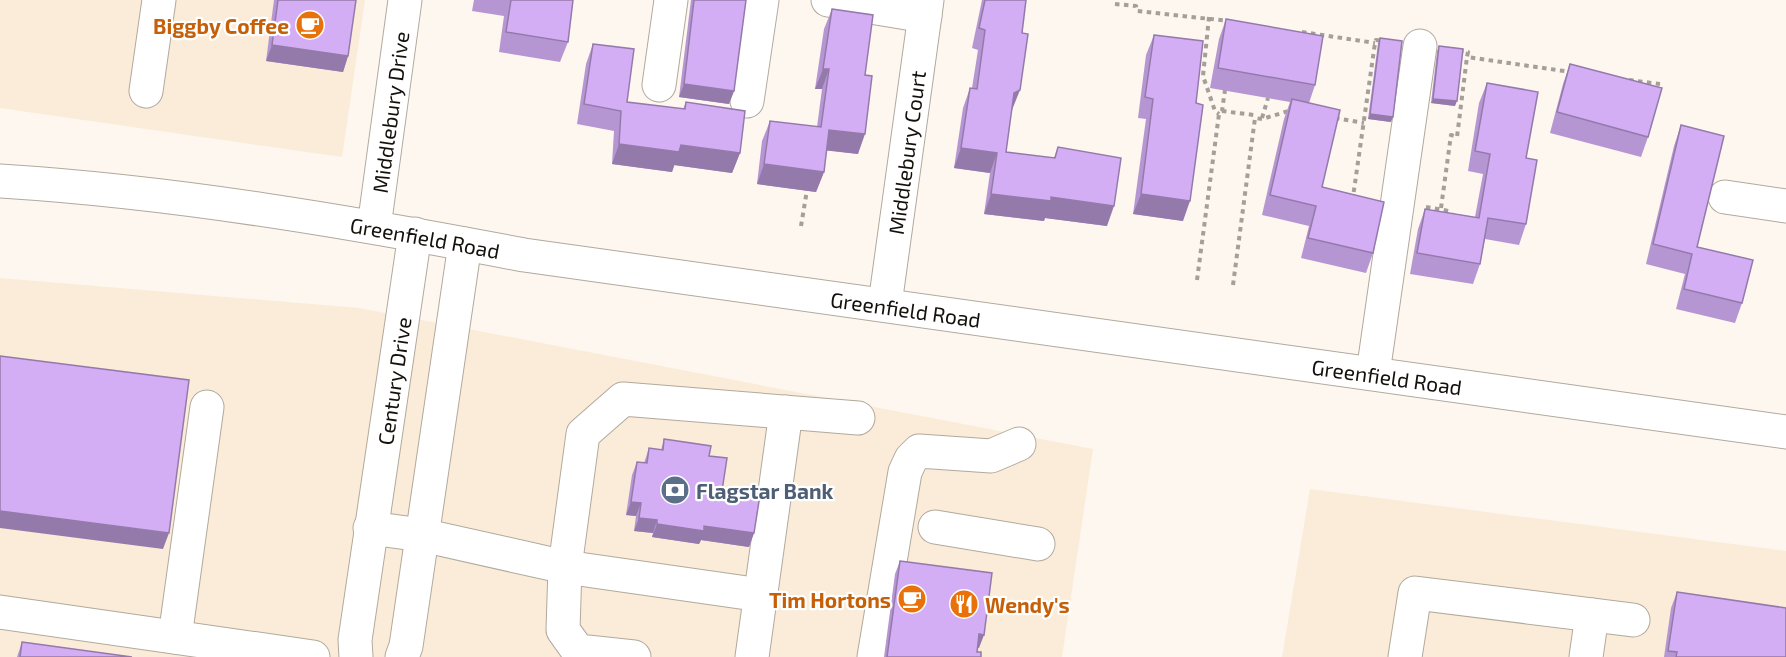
<svg xmlns="http://www.w3.org/2000/svg" width="1786" height="657" font-family="'Exo 2',sans-serif">
<style>
.commercial{fill:#faecd8}
.lines{fill:none;stroke-linecap:round;stroke-linejoin:round}
.minor-casing{stroke:#b2a99d;stroke-width:35}
.major-casing{stroke:#b2a99d;stroke-width:35}
.path{stroke:#a49f98;stroke-width:4;stroke-dasharray:4.5 4.5;stroke-linecap:butt}
.minor{stroke:#fff;stroke-width:33}
.major{stroke:#fff;stroke-width:33}
.wall{fill:#b696d2}
.shaded-wall{fill:#947aab}
.building{fill:#d4aef4;stroke:#947aab;stroke-width:1.5}
.labels{text-anchor:middle;dominant-baseline:central;stroke-width:4.5;stroke-linejoin:round;paint-order:stroke}
.food-label{font-size:21px;font-weight:bold;fill:#c56008;stroke:#fff;text-anchor:end}
.street-label{font-size:21px;fill:#14110c;stroke:#fff}
.service-label{font-size:21px;font-weight:bold;fill:#4e5e75;stroke:#fff;text-anchor:start}
</style>
<rect width="100%" height="100%" fill="#fdf7ef"/>
<g class="commercial">
<path d="M0,0H365L342,157L0,108Z"/>
<path d="M0,278L359,308L1093,449L1062,657H0Z"/>
<path d="M1310,489L1786,551V657H1282Z"/>
</g>
<g class="lines">
<g class="minor-casing">
<g id="minor">
<path d="M828,0L925,16"/>
<path d="M659,85L671,0"/>
<path d="M146,91L159,0"/>
<path d="M747,101L762,0"/>
<path d="M1725,197L1786,206"/>
<path id="s1" d="M374,227L405,0"/>
<path id="s2" d="M885,304L927,0"/>
<path d="M1373,373L1420,46"/>
<path d="M935,527L1038,544"/>
<path d="M370,528L422,535L565,567L761,595"/>
<path d="M0,612L313,657"/>
<path d="M175,637L207,407"/>
<path id="s3" d="M356,657L355,640L415,234"/>
<path d="M402,657L406,646L465,244"/>
<path d="M634,657L578,651L563,630L565,567L583,434L623,399L858,418"/>
<path d="M752,657L786,412"/>
<path d="M874,657L905,472L911,459L919,451L991,456L1019,444"/>
<path d="M1405,657L1415,593L1633,620"/>
<path d="M1586,657L1592,615"/>
</g>
</g>
<g class="major-casing">
<g id="major">
<path id="s4" d="M0,181C176,192 351,222 524,255L1786,432"/>
</g>
</g>
<g class="path">
<path d="M1115,4L1136,6L1137,11L1229,21"/>
<path d="M1209,17L1203,76L1215,111L1219,114"/>
<path d="M1302,32L1375,43"/>
<path d="M1459,51L1468,52L1467,57L1571,72"/>
<path d="M1629,80L1660,84"/>
<path d="M1222,111L1254,115L1255,118"/>
<path d="M1262,118L1268,98"/>
<path d="M1335,118L1364,123"/>
<path d="M1357,197H1353L1375,43L1376,40L1383,41"/>
<path d="M1426,207L1449,211L1454,217"/>
<path d="M1441,208L1451,135L1457,137L1467,57"/>
<path d="M801,226L807,190"/>
<path d="M1197,280L1219,114L1222,111L1225,90"/>
<path d="M1233,285L1255,118L1262,119L1292,110"/>
</g>
<use href="#minor" class="minor"/>
<use href="#major" class="major"/>
</g>
<g class="wall">
<path d="M274,0H356L348,56L343,72L266,61Z"/>
<path d="M474,0H573L568,42L560,62L499,52L504,16L472,11Z"/>
<path d="M691,0H746L734,91L729,104L679,97Z"/>
<path d="M982,0H1026L1012,110H1011L1006,152L1054,158L1058,147L1107,226L1045,218L1044,221L984,214L990,173L954,168L963,108L970,88H972L978,50L972,48Z"/>
<path d="M832,9L865,75L858,154L826,150L824,172L816,192L757,184L762,141L770,121L817,127L822,89H815L824,29Z"/>
<path d="M1226,19L1315,85L1309,103L1322,187L1373,253L1366,273L1301,258L1309,226L1262,215L1284,119L1290,102L1210,88L1219,39Z"/>
<path d="M1154,35L1183,221L1133,214L1146,119L1138,118L1146,55Z"/>
<path d="M1380,38L1391,122L1368,119L1378,43Z"/>
<path d="M593,44L627,102L683,109L686,102L740,153L732,173L674,165L672,172L612,164L614,131L577,124L586,64Z"/>
<path d="M1439,46L1455,106L1431,103L1437,51Z"/>
<path d="M1570,64L1648,137L1641,157L1550,133L1563,84Z"/>
<path d="M1487,83L1526,158V224L1519,245L1485,239L1480,264L1473,284L1410,274L1418,229L1425,209L1475,217L1483,174L1468,171L1479,103Z"/>
<path d="M1681,125L1697,247L1742,303L1735,323L1676,309L1685,274L1646,264L1674,146Z"/>
<path d="M664,439L709,456L722,491L754,533L749,547L701,540L699,544L652,537L653,533L634,531L636,516L626,515L632,475L637,462L644,463L649,448L661,450Z"/>
<path d="M900,561L979,648H977V652L981,657H884L895,574Z"/>
<path d="M1677,592L1786,657H1664L1671,608Z"/>
<path d="M22,642L132,657H17Z"/>
</g>
<g class="shaded-wall">
<path d="M272,45L348,56L343,72L266,61Z"/>
<path d="M823,69H829L822,89H815Z"/>
<path d="M684,84L734,91L729,104L679,97Z"/>
<path d="M1020,90L1012,110L1006,113L1014,93Z"/>
<path d="M1433,99L1457,101L1455,106L1431,103Z"/>
<path d="M1370,114L1393,117L1391,122L1368,119Z"/>
<path d="M829,130L865,134L858,154L822,150Z"/>
<path d="M619,144L679,152L672,172L612,164Z"/>
<path d="M681,145L740,153L732,173L674,165Z"/>
<path d="M961,148L997,153L990,173L954,168Z"/>
<path d="M764,164L824,172L816,192L757,184Z"/>
<path d="M991,194L1051,197L1114,206L1107,226L1045,218L1044,221L984,214Z"/>
<path d="M1141,194L1190,201L1183,221L1133,214Z"/>
<path d="M631,502L641,503L636,516L626,515Z"/>
<path d="M0,511L169,533L163,549L0,528Z"/>
<path d="M639,518L657,520L653,533L634,531Z"/>
<path d="M657,524L704,526L754,533L749,547L701,540L699,544L652,537Z"/>
<path d="M979,634L984,635L979,648L974,647Z"/>
</g>
<g class="building">
<path d="M278,0H356L348,56L272,45Z"/>
<path d="M511,0H573L568,42L506,32Z"/>
<path d="M694,0H746L734,91L684,84Z"/>
<path d="M985,0H1026L1022,33L1028,34L1020,90L1014,93L1006,152L1055,158L1058,147L1121,158L1114,206L1051,197V201L991,194L997,153L961,148L970,88L977,89L985,30L979,28Z"/>
<path d="M832,9L873,15L865,75L872,76L865,134L829,130L824,172L764,164L770,121L821,127L829,69H823Z"/>
<path d="M1226,19L1323,36L1315,85L1218,68Z"/>
<path d="M1154,35L1203,41L1196,103L1203,105L1190,201L1141,194L1153,99L1145,97Z"/>
<path d="M1380,38L1402,41L1393,117L1370,114Z"/>
<path d="M593,44L634,49L627,102L685,109L686,102L745,111L740,153L681,145L679,152L619,144L621,111L584,104Z"/>
<path d="M1439,46L1463,49L1457,101L1433,99Z"/>
<path d="M1570,64L1662,88L1648,137L1557,112Z"/>
<path d="M1487,83L1538,92L1526,158L1537,160L1526,224L1488,218L1480,264L1417,253L1425,209L1479,218L1490,154L1475,151Z"/>
<path d="M1292,99L1340,110L1322,187L1384,202L1373,253L1308,238L1316,206L1270,195Z"/>
<path d="M1681,125L1724,136L1697,247L1753,260L1742,303L1684,289L1692,254L1653,244Z"/>
<path d="M0,356L189,380L169,533L0,511Z"/>
<path d="M664,439L711,446L709,456L727,458L722,491L760,495L754,533L704,526V531L657,524V520L639,518L641,503L631,502L637,462L647,463L649,448L663,450Z"/>
<path d="M900,561L992,573L984,635L979,634L977,652H981V657H887Z"/>
<path d="M1677,592L1786,608V657H1676L1677,652L1668,651Z"/>
<path d="M22,642L132,657H20Z"/>
</g>
<defs>
<g id="cafe-disc" transform="scale(1.5)"><circle r="9.5" fill="#e8710a" stroke="#fff"/><path d="M-5.5-4.5H6V0H3Q3 3.5 0 3.5H-2.5Q-5.5 3.5-5.5 0ZM3-3.2v2h1.7v-2ZM-6 4.5H4V6H-6Z" fill="#fff"/></g>
<g id="bank-disc" transform="scale(1.5)"><circle r="9.5" fill="#5c6f8a" stroke="#fff"/><path d="M-6-4H6V4H-6ZM0-2.3a2.3 2.3 0 1 0 0 4.6a2.3 2.3 0 1 0 0-4.6Z" fill="#fff"/></g>
<g id="restaurant-disc" transform="scale(1.5)"><circle r="9.5" fill="#e8710a" stroke="#fff"/><path d="M-5-6h1v4h1v-4h1v4h1v-4h1v5L-1.5 .5V6h-2V.5L-5-1ZM5-6V6H3V1.5H1.5Q1.5-4 5-6Z" fill="#fff"/></g>
</defs>
<g fill-rule="evenodd">
<use href="#cafe-disc" x="310" y="25"/>
<use href="#bank-disc" x="675" y="490"/>
<use href="#cafe-disc" x="912" y="599"/>
<use href="#restaurant-disc" x="964" y="604"/>
</g>
<g class="labels">
<g class="food-label">
<text x="289" y="25">Biggby Coffee</text>
<text x="891" y="599">Tim Hortons</text>
<text x="985" y="604" text-anchor="start">Wendy's</text>
</g>
<g class="street-label">
<text stroke="none"><textPath href="#s1" startOffset="116">Middlebury Drive</textPath></text>
<text stroke="none"><textPath href="#s2" startOffset="153">Middlebury Court</textPath></text>
<text stroke="none"><textPath href="#s4" startOffset="429">Greenfield Road</textPath></text>
<text stroke="none"><textPath href="#s4" startOffset="915">Greenfield Road</textPath></text>
<text stroke="none"><textPath href="#s4" startOffset="1401">Greenfield Road</textPath></text>
<text stroke="none"><textPath href="#s3" startOffset="279">Century Drive</textPath></text>
</g>
<g class="service-label">
<text x="696" y="490">Flagstar Bank</text>
</g>
</g>
</svg>
